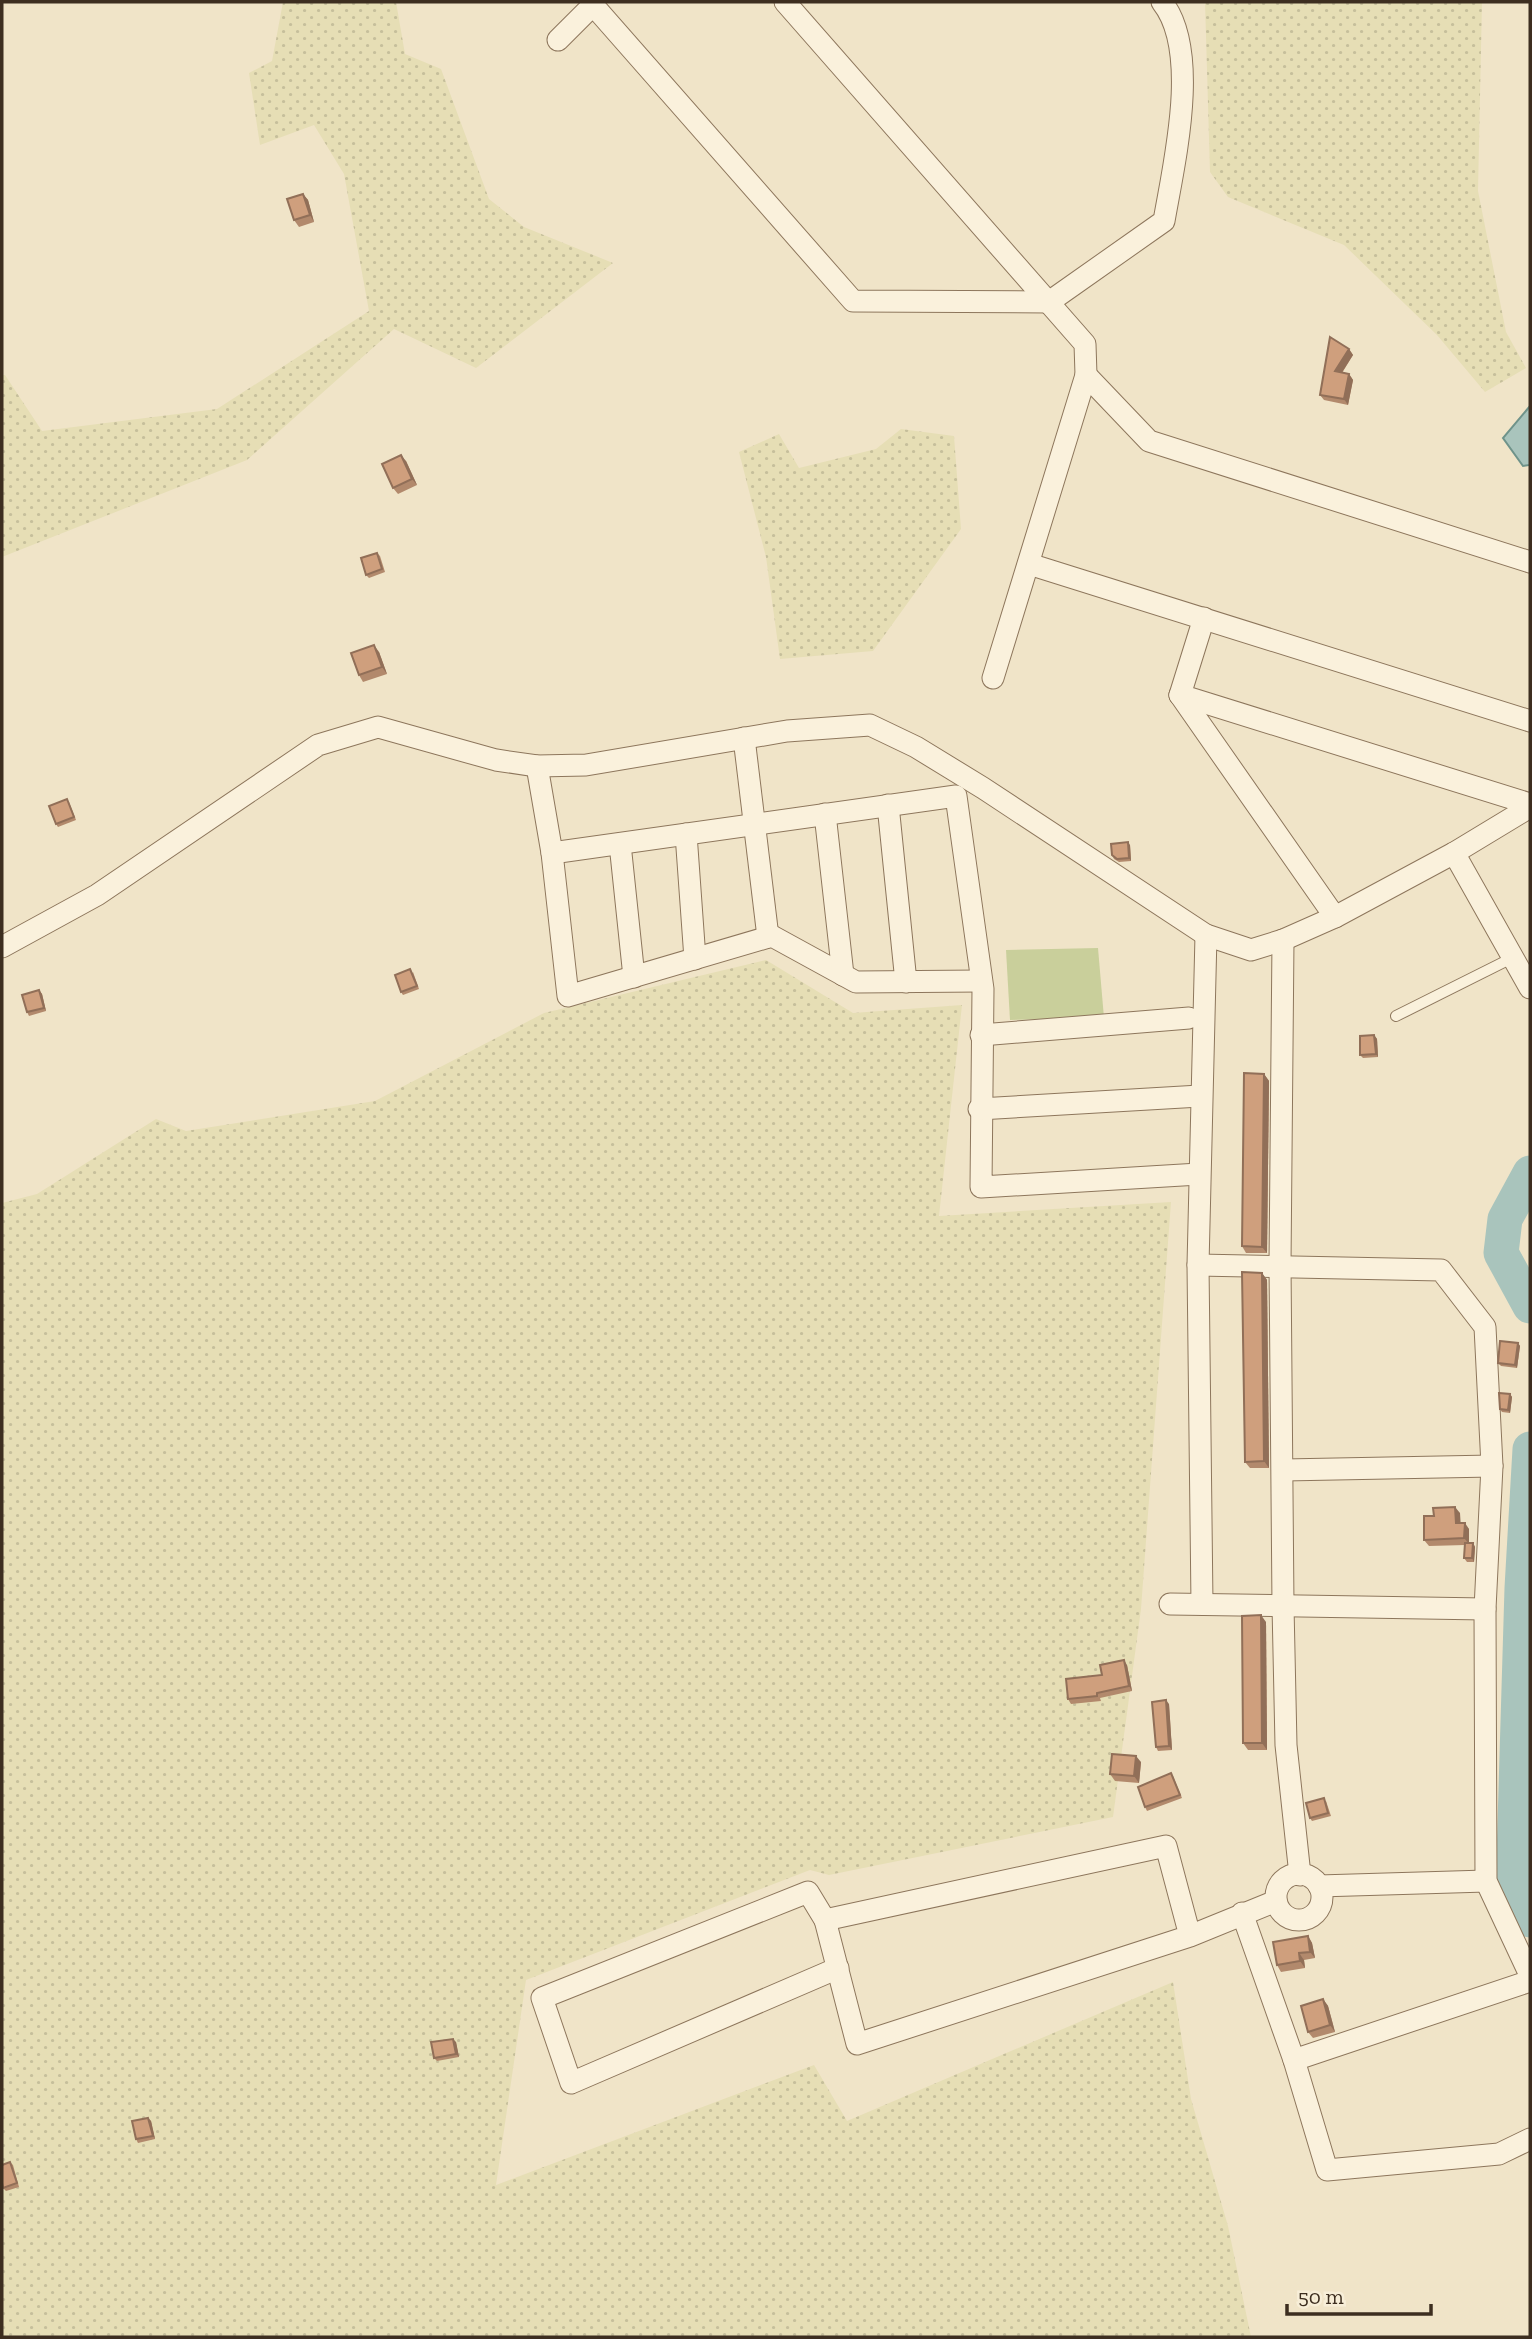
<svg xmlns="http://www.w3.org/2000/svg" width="1532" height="2339" font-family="'Zilla Slab',serif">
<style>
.farmland{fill:url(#farmland-dots)}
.grass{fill:#c9cf9b}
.water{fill:#a9c4bc;stroke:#6f938a;stroke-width:2}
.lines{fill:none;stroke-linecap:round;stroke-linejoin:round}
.river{stroke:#a9c4bc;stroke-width:35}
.lane-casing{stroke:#8d765c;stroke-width:12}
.street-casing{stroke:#8d765c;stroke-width:23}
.lane{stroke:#faf1dc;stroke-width:10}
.street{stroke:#faf1dc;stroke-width:21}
.wall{fill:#b2896c}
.shaded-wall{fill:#916f58}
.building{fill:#cf9f7d;stroke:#916f58;stroke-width:2}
</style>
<defs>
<pattern id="farmland-dots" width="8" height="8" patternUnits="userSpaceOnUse" patternTransform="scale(1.75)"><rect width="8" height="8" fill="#e6deb5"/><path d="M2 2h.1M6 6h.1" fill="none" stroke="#c6bf9b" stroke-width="1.8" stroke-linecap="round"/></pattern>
</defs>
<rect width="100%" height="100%" fill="#f0e4c8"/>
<g class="farmland">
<path d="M283,2H396L405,54L441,69L489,199L524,227L613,263L476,368L394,329L247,460L2,557V375H5L42,431L217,409L369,311L344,174L314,125L260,145L249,73L272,61Z"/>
<path d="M1205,2H1482L1478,191L1506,332L1526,368L1485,392L1437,335L1344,245L1228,197L1210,172Z"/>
<path d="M901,429L954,436L961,529L873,651L780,659L766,557L739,452L779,434L799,468L876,449Z"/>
<path d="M766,960L853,1013L962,1005L939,1216L1171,1202L1141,1609L1113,1817L829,1875L810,1870L526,1980L496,2185L814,2065L847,2121L1173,1982L1191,2099L1228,2226L1251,2337H2V1203L37,1194L156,1119L186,1131L375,1101L544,1013Z"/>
</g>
<path class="grass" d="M1098,948L1104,1018L1010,1020L1006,950Z"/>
<path class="water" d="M1530,406V465L1523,466L1503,438Z"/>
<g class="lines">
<g class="river">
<path d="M1530,1173L1505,1219L1501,1253L1530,1306"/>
<path d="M1530,1449L1522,1588L1513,1890L1530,1920"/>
</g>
<g class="lane-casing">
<path id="lane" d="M1396,1016L1512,958"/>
</g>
<g class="street-casing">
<g id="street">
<path d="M785,2L1085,344L1086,375"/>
<path d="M558,40L593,5L853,301L1049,302L1164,221C1174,163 1201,51 1162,2"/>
<path d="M1029,564L1530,721"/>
<path d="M993,678L1086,375L1149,441L1530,562"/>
<path d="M1180,695L1530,804"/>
<path d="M1180,695L1335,917"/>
<path d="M1180,695L1204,618"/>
<path d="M744,738L768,937"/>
<path d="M537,766L552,853L568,996L772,936L856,982L981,981"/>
<path d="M888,805L906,982"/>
<path d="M825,814L843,975"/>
<path d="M686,834L695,959"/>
<path d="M620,844L634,977"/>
<path d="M552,853L956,796L983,989L981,1187L1199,1174"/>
<path d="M1454,853L1530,988"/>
<path d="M1283,940L1280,1264L1283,1606L1286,1745L1300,1875"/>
<path d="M2,947L97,895L318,745L378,727L496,760L537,766L586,765L787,731L870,725L916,747L983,788L1206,935L1251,950L1283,940L1335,917L1454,853L1530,807"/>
<path d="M981,1035L1189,1018"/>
<path d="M979,1109L1200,1096"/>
<path d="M1198,1265L1206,935"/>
<path d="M1284,1470L1492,1466"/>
<path d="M1170,1604L1485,1609"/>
<path d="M1202,1604L1198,1265L1441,1270L1485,1327L1492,1466L1485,1609L1486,1881L1530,1975"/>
<circle cx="1299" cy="1897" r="23"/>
<path d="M1319,1886L1486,1881"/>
<path d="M1242,1913L1294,2060L1327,2170L1499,2154L1530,2139"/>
<path d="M825,1920L808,1892L542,1998L571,2083L838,1968"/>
<path d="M1190,1936L1166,1846L825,1920L857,2044L1190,1936L1276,1901"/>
<path d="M1294,2060L1530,1981"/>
</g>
</g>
<use href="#lane" class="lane"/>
<use href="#street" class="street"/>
</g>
<g class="wall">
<path d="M303,194L308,200L314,222L299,227L294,220Z"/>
<path d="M1349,349L1353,355L1342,373L1349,374L1353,380L1348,405L1324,400L1320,395Z"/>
<path d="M406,461L417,485L398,494L393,488Z"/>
<path d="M377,553L380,556L385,572L369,578L366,575Z"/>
<path d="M379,652L387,674L363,682L359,675Z"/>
<path d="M69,802L76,820L58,827L56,824Z"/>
<path d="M1130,845L1131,861L1119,862L1114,859L1112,855Z"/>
<path d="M413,972L419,989L403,995L401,992Z"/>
<path d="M39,990L42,994L46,1011L29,1016L27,1012Z"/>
<path d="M1374,1035L1377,1039L1378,1057L1363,1058L1360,1055Z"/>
<path d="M1264,1074L1269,1081L1267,1253H1246L1242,1246Z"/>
<path d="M1262,1273L1267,1280L1269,1468H1250L1245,1462Z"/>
<path d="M1518,1343L1520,1346L1517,1368L1501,1366L1498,1363Z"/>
<path d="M1510,1394L1512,1397L1510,1413L1502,1412L1500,1409Z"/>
<path d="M1460,1513V1523L1469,1529V1543H1473L1475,1547L1474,1562H1467L1464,1558L1465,1545L1429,1546L1424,1540L1434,1516Z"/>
<path d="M1266,1622L1267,1750H1248L1243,1743Z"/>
<path d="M1127,1665L1132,1691L1100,1698L1101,1701L1071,1704L1068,1699L1102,1675Z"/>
<path d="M1169,1704L1172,1750L1158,1751L1156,1747Z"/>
<path d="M1141,1762L1139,1783L1115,1781L1110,1774Z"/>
<path d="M1173,1776L1182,1798L1147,1811L1145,1807Z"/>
<path d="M1326,1801L1331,1816L1312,1821L1310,1818Z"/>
<path d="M1308,1936L1312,1943L1315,1958L1304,1960L1305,1968L1281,1972L1277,1965Z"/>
<path d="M1323,1999L1328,2006L1335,2032L1313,2038L1308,2032Z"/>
<path d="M456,2042L459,2057L437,2061L434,2058Z"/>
<path d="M148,2118L151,2121L155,2139L138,2143L136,2139Z"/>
<path d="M10,2162L13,2165L19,2187L6,2191L3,2188Z"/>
</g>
<g class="shaded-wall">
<path d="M303,194L308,200L314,222L310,215Z"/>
<path d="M1349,349L1353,355L1339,377L1335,371Z"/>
<path d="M1349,374L1353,380L1348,405L1344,399Z"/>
<path d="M401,455L406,461L417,485L412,479Z"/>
<path d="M374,645L379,652L387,674L382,667Z"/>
<path d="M1128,842L1130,845L1131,861L1129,858Z"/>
<path d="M39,990L42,994L46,1011L44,1008Z"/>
<path d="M1374,1035L1377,1039L1378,1057L1376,1054Z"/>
<path d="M1264,1074L1269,1081L1267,1253L1262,1247Z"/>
<path d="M1262,1273L1267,1280L1269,1468L1264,1461Z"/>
<path d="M1518,1343L1520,1346L1517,1368L1515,1365Z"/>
<path d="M1510,1394L1512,1397L1510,1413L1508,1410Z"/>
<path d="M1455,1507L1460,1513L1461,1529L1456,1523Z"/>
<path d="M1465,1523L1469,1529V1544L1464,1538Z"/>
<path d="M1473,1543L1475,1547L1474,1562L1472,1558Z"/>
<path d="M1261,1615L1266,1622L1267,1750L1262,1743Z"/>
<path d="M1124,1660L1127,1665L1132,1691L1129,1686Z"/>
<path d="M1166,1700L1169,1704L1172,1750L1169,1746Z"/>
<path d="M1136,1756L1141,1762L1139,1783L1134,1776Z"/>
<path d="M1308,1936L1312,1943L1315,1958L1310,1952Z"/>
<path d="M1299,1953L1304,1960L1305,1968L1300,1961Z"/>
<path d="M1323,1999L1328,2006L1335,2032L1330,2025Z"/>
<path d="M453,2039L456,2042L459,2057L456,2054Z"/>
<path d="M148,2118L151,2121L155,2139L153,2136Z"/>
</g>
<g class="building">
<path d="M303,194L310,215L294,220L287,199Z"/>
<path d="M1330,337L1349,349L1335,371L1349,374L1344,399L1320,395Z"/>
<path d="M401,455L412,479L393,488L382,464Z"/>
<path d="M377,553L382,569L366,575L361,558Z"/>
<path d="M374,645L382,667L359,675L351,653Z"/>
<path d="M67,799L74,817L56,824L49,806Z"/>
<path d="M1128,842L1129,858L1117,859L1112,855L1111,844Z"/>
<path d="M410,969L417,986L401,992L395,975Z"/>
<path d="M39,990L44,1008L27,1012L22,995Z"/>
<path d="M1374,1035L1376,1054L1360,1055V1036Z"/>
<path d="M1244,1073L1264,1074L1262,1247L1242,1246Z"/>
<path d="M1242,1272L1262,1273L1264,1461L1245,1462Z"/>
<path d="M1500,1341L1518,1343L1515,1365L1498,1363Z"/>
<path d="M1499,1393L1510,1394L1508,1410L1500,1409Z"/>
<path d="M1455,1507L1456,1523H1465L1464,1538L1424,1540V1516H1434L1433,1508Z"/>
<path d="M1465,1543H1473L1472,1558H1464Z"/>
<path d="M1261,1615L1262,1743H1243L1242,1616Z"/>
<path d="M1124,1660L1129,1686L1097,1693V1696L1068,1699L1066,1679L1102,1675L1100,1665Z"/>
<path d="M1166,1700L1169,1746L1156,1747L1152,1702Z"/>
<path d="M1112,1754L1136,1756L1134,1776L1110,1774Z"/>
<path d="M1171,1773L1180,1795L1145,1807L1138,1787Z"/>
<path d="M1324,1798L1328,1813L1310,1818L1306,1803Z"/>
<path d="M1308,1936L1310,1952L1299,1953L1300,1961L1277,1965L1273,1942Z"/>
<path d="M1323,1999L1330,2025L1308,2032L1301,2006Z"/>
<path d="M453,2039L456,2054L434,2058L431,2042Z"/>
<path d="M148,2118L153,2136L136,2139L132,2121Z"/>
<path d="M10,2162L17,2183L3,2188L2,2183V2165Z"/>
</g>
<rect width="1532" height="2339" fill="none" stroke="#3d2e20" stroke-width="7"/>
<path d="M1287 2304v10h144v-10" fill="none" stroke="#3d2e20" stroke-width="3.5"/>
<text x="1298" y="2304" font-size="21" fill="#3d2e20" stroke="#f7eed8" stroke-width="5" paint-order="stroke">50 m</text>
</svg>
